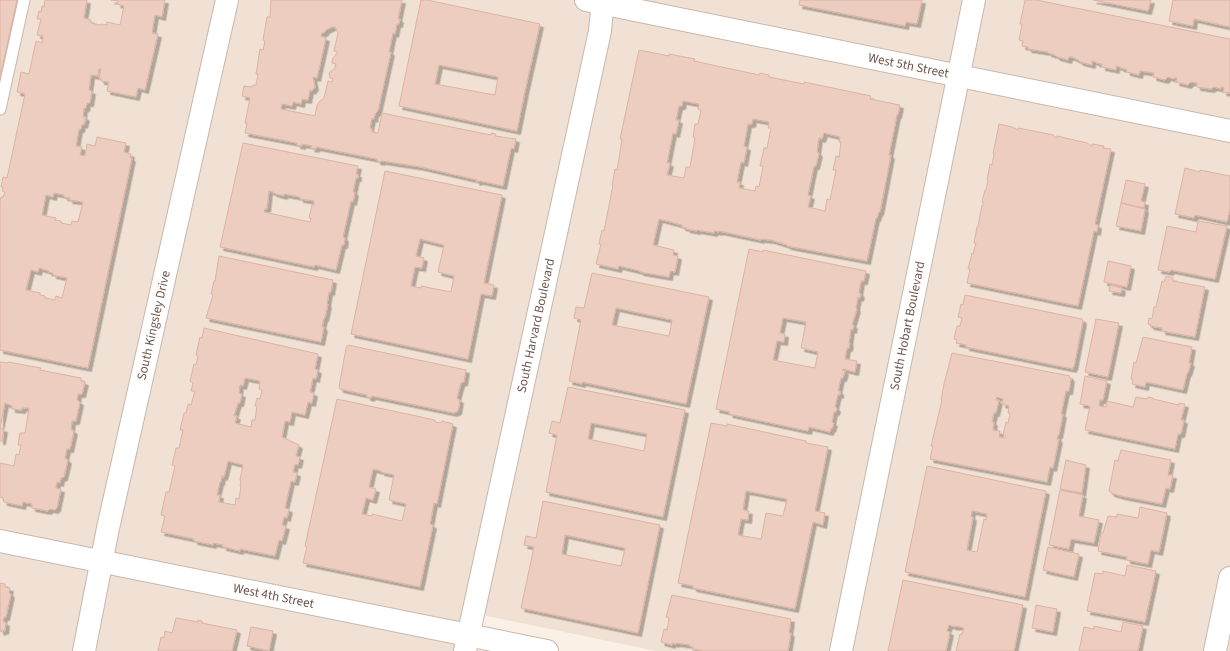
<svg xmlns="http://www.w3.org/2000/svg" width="1230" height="651" font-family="'Source Sans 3',sans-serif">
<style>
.residential{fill:#f0e1d4}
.building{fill:#eccdbf;stroke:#ddb3a1;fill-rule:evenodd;filter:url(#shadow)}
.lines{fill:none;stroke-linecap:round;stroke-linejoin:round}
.service-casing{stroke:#c9b7ac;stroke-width:13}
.minor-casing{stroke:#c9b7ac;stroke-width:24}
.tertiary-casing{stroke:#c9b7ac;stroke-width:24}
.service{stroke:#fff;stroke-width:11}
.minor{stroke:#fff;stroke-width:22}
.tertiary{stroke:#fff;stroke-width:22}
.labels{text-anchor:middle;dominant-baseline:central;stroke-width:4;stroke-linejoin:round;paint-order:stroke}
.street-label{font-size:13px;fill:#6f564d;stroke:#fdf4ea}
</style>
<defs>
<filter id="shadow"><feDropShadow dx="3.5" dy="3.5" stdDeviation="0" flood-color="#0004"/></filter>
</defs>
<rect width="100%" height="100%" fill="#faf0e5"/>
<path class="residential" d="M0,0H1230V651H656L463,611L454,651H0Z"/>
<g class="building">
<path d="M0,0H17L0,78Z"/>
<path d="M45,0H87L84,18L91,20V23L100,25L101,24L107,25V22L120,25L124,6L117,4L118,1L111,0H165L162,17L155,15L152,33L158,34L145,90L138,88L136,97L107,91L109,82L101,81V79L99,78L101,69H99L98,76L91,75L89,90L92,91L90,103H87L86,108H84L83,117H86L84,125L82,124L81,129H79L76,146L82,147L80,155L85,156L87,144L95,146L97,137L126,143L124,152L131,154L130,158H132L88,368L0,350V202L1,197H3L5,192L2,191L3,187H1L3,177L7,178L25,94L17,92L21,72L29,74L36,41L42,43L43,36L37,35L41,19H37L39,11L41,12L42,6L44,7ZM54,193L64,195V197L70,198L69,200L83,202L78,222L72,221L71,225L61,223V221L55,220L56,218L42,215L46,195L53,197ZM39,268L49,271L48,272L53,273V275L67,278L62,298L56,296L55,300L45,298V296L40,295V293L26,290L31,270L38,272Z"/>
<path d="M271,0H402L398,19H400L399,24H397L395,34L393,33L389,52H391L378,111L375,114L374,119L372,118L370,128L372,129V132L378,133L382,113L491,135V133L496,134L495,136L516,139L514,149L511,148L503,186L480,181L476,182L477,180L421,167L382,161L381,162L377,161V159L316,147V149L311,148L312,146L302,144V146L297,145V143L245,133L247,123H245L250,98L242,96L244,86L252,87L253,85H256L258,74H256L260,49L263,50L265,41L263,40L267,17H270ZM332,27H335L338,33L334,51L338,52L333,58L332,61V63L336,64L335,68L329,73L330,78L333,79L332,82L328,81L324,98L319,102L317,105L315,116L281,109L282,104L292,106L293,102L301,104L302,99L308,100L310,90L312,91L315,87L313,77L317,78L326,38L321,36L322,33H324L326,30Z"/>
<path d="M421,0H427L540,24L525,91L517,131L399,106ZM439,65L498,77L495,95L435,84Z"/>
<path d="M800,0H922L917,24L906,22L905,26L799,5Z"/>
<path d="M1025,0H1036L1230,39V93L1223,92L1224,88L1221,87V89L1214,87L1211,89L1197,87V83L1191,82L1188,85L1176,82L1177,78H1174V79L1168,77L1165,80L1153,77L1154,73L1140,71L1139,75L1127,72L1126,69L1120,68V67L1116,66V70L1102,67V64L1096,63V62L1092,61V65L1080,62L1078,60L1072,57H1069L1068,60L1057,57L1055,55L1048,53V52L1028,49V47L1022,46L1023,41L1019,40L1022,24H1020Z"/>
<path d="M1093,0H1151L1148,11Z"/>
<path d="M1173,0H1230V27L1194,19L1193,26L1169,21Z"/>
<path d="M639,50L669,56V54L695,59L694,61L759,75L760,73L769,75V77L804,84V82L871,96L870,99L900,105L898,115H897L889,155H891L880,212H879L877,218H876L867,261L787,246V245L771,240L761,239V240L719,231V232L714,231V233L697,230V231L686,229L687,228L682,227V225L659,219L653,245L674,250L673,255L678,256L675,272L670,271L669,277L640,272V271L619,266L618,269L596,264L601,244H599L602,230L604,231L613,185H612L615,169L617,170L618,165L622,139H620ZM683,101L699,104L698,109L701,110L698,124H695L693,137L695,138L690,167H686L684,178L667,175L670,163H667L673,133L676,134L679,120H676L679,106H682ZM753,119L769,122L768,128H771L767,148H764L760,166H763L759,187L756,186L755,191L739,188L740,182H737L741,162L744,163L747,147L744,146L748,124H752ZM824,133L840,137L839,142H841L839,157L836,156L833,170H836L830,200L827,199L825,211L808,207L811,196L808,195L814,166H816L819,153L817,152L819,138L822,139Z"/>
<path d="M999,124L1012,127L1018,130V128L1044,133L1053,135L1056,138L1057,136L1087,143L1090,145L1092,146V144L1104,146L1103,148L1111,149L1095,224L1098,225L1097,232L1094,231L1078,306L967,283L970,269H968L972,253L973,254L976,243H974L977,227H978L982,205H983L984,203L982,202L985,190H986L988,180H987L990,164L992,165L994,154H993Z"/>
<path d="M243,143L358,166L356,174H358V178H356L353,192H355L353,202L351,201L343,237L345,238L344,245H342L336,270L315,265L314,267L220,247ZM269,191L273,192V193L284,196V194L300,197V199L314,201V205H312L309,218H311L310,222L264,212L265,209H267Z"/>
<path d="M1185,168L1200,172V170L1230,176V209L1227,222L1195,215L1194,218L1175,214Z"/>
<path d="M385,171L502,195L484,283L494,285L492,296L481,294L468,359L351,334ZM420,239L444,245L438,272L454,276L451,292L421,286V288L411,286L415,267L422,268L424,258L416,256Z"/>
<path d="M1126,180L1145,184L1141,201L1145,202L1144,208L1121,203Z"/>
<path d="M1121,203L1145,209L1141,231L1116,226Z"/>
<path d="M1198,221L1227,226L1215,279L1171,270L1170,272L1158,270L1167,226L1196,232Z"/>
<path d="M749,249L763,252V250L866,271L864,281H861L859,293L861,294L860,298L858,297L856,308L857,309L852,325H854L853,330L851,329L849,343H850L849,348H847L845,359L857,361L855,372L843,369L842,370L845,371L843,378H841L838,391H840V395L838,394L835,407L837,408L836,412H834L832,422L834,423L832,429L831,428L830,432L809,427L808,431L729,414L730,412L716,409ZM783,318L806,322L801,348L818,352L815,368L773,360L777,341L784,342L785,334L780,333Z"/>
<path d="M219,256L333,280L331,292H329L327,304H328L325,318H324L322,327H324L321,342L206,318L213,295L211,294L214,281H215Z"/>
<path d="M1108,261L1131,266L1127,287L1104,282Z"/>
<path d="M592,273L709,297L686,404L582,382V384L569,381L581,320L574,318L576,307L584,308ZM616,308L672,320L669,336L612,325Z"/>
<path d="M1166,276L1173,278V281L1205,287L1195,337L1162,331V328L1150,326L1151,325L1148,324L1149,318L1152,319L1154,307H1156L1162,281L1164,282Z"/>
<path d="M1110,285L1122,288L1121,293L1109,291Z"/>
<path d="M965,295L1082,319L1083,321L1074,367H1073V369L966,347V345L956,343L957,340L954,339L957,326H960L962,318L958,317L961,304L963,305Z"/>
<path d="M1096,319L1119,323L1108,377L1085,372Z"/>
<path d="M204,328L318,354L315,369L318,370L316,379L313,378L310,392L314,393L312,403L308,402L305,415L292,412L290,422L285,421L282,437L299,445L296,456L300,457L298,465L295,464L293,472L297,473L295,482L291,481L285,508L289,509L287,518L284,517L282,525L286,526L282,541L279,540L275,556L240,549V551L223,547V545L213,543V545L194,541V539L161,532L165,516L161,515L166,492H169L175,466L172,465L176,448H179L183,430H180L184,413H186L188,404L191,405L195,391H191L193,383L190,381L194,364L196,365L198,356L196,355L200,337L202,338ZM245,378L260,381L259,389L262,390L260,399L257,398L255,406H257L255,420H252L251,427L235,423L237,416H234L238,403H240L242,394L239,393L240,385L243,386ZM228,461L243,465L240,480L241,481L240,486H241L239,499L236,498L235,505L219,502L220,495H217L220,482H221L222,476L224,477Z"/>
<path d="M1143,337L1192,347L1189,363H1191L1188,373H1187L1183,390L1146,382L1145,387L1132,384L1133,380L1131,379L1134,362L1136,363Z"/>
<path d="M348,345L466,370L464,382L461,383L457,398L460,400L458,411L454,413L372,396L371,398L367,397V395L340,389L339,387L346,348Z"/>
<path d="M952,353L1070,376L1069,377L1071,378L1069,391H1066L1061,414H1063L1059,435H1058L1057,439H1059L1053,468L1050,467L1047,482L930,459L933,446H931L942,400H941L944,384ZM997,397L1003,399L1002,404L1009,406L1008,413H1010L1008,423L1006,422L1003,435L1006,436L1005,438L999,437L1000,431L993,430L994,422H992L994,413H996L999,400H996Z"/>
<path d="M0,362L8,363V362L41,368L40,370L81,378V381L85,382L82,394H78L77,400L80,402L76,421H72L71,429L74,431L70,449H67L65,458L68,460L64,477L61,478L60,483L57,482L56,488L61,489L57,508L55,510L50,509L48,511L32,508V504L23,502L22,506L4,502L3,498L0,497V463L14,466L16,454L19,455L21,445H18L20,433H25L29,408H22V410L12,409V406L5,403L0,428L4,429L2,441H0Z"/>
<path d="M1085,376L1107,381L1103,400H1100L1099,406L1106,407L1107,401L1133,407L1136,397L1147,399L1148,397L1153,398V399L1179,405V403L1185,404L1181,420H1184L1181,434H1178L1175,449L1085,430L1090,406L1080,404Z"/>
<path d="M568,387L685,410L663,517L546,492L557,435L549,433L552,421L560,423ZM591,423L647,434L644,451L588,439Z"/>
<path d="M337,399L435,420V422L441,423L442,421L453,424L437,504L434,503L430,524L433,525L420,587L303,563L307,547L305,546ZM373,469L381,471V472L394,475L389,500L406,504L402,521L372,514V516L362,514L366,498L373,500L376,489L369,487Z"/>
<path d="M711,423L727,426V424L806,441V443L828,447L815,511L825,513L823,525L813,522L795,609L693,588V586L678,583ZM746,491L787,499L783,516L766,513L761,539L738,535L741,519L748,520L749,511L743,510Z"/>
<path d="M1121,450L1171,460L1168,475H1173L1170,489L1166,488L1162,504L1121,496L1111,493V492L1109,491L1115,460L1118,461Z"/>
<path d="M1066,460L1086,465L1082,493L1060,489Z"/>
<path d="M927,466L1046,491L1025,597L905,572ZM972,511L987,514L986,520L984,519L977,552L967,550L973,517H971Z"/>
<path d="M1060,490L1083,495L1079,516L1099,520L1094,543L1071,539L1069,549L1049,545Z"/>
<path d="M543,501L660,525L638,633L521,608L534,547L524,545L526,536L536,538ZM565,535L625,548L621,566L562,554Z"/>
<path d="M1140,507L1167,513L1159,552L1151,550L1148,564L1127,560V557L1098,551L1101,533H1103L1108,516L1117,517V514L1138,518Z"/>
<path d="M1048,547L1079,554L1074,577L1043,570Z"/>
<path d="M1127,565L1156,571L1145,622L1087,611L1095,573L1103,574V571L1125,576Z"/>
<path d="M903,580L1023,605L1014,651H956L960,634H962L964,628L956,626V627L949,625L947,631L950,632L946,651H888Z"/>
<path d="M0,583L5,584V587L10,588L9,593L11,594L6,617H4L3,621L6,623L5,631L2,630V632L0,631Z"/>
<path d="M672,595L791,619L789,633H791L788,651H703L693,649V647L689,646L690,645L676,643V644L672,643V645L661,642L664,629L667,630L669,618L666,617Z"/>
<path d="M1036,605L1057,609L1053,632L1032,628Z"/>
<path d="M176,618L198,622V620L202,621V623L237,630L232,651H158L161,637L164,638L165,631L172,633Z"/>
<path d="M1123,622L1143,626L1138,651H1079L1084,627L1094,629V626L1121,632Z"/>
<path d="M251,627L273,631L269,651L247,646Z"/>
</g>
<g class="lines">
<g class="service-casing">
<path id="service" d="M0,109L24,0"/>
</g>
<g class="minor-casing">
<g id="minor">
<path id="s1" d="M586,0L1230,131"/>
<path id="s2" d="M0,541L547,651"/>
<path id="s3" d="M84,651L108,528L227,0"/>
<path id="s4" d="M841,651L974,0"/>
<path d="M1215,651L1230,578"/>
</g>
</g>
<g class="tertiary-casing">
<g id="tertiary">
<path id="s5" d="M465,651L600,31L603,0"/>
</g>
</g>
<use href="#service" class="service"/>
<use href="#minor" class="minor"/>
<use href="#tertiary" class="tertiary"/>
</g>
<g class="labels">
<g class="street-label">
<text stroke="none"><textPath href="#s1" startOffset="329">West 5th Street</textPath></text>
<text stroke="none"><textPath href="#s3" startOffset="333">South Kingsley Drive</textPath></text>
<text stroke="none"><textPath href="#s4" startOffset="332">South Hobart Boulevard</textPath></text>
<text stroke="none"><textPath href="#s5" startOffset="333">South Harvard Boulevard</textPath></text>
<text stroke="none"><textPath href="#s2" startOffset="279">West 4th Street</textPath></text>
</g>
</g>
</svg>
